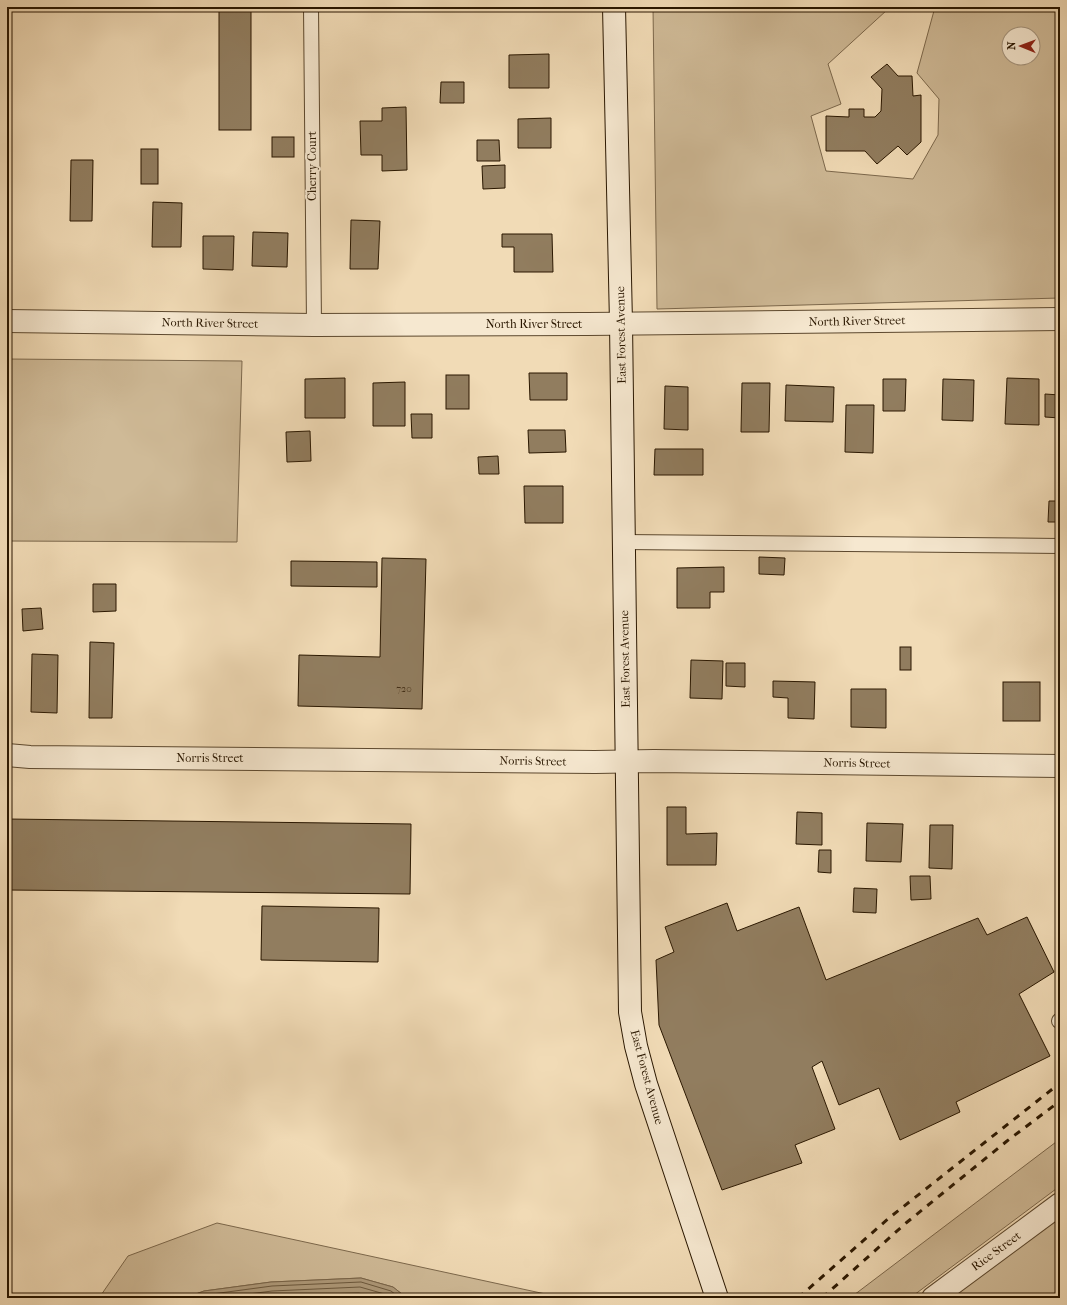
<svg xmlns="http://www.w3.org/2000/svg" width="1067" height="1305" font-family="'IM FELL French Canon',serif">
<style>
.green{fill:#cfba97;stroke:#7c684c;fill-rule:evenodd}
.water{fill:#ad9878;stroke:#796448}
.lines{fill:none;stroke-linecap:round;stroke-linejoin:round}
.shore{stroke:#6c583c;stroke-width:1}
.building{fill:#917d5f;stroke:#2a1700}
.service-casing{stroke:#5c482e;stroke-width:16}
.minor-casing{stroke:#5c482e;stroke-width:24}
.tertiary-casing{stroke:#5c482e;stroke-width:24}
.secondary-casing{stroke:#2a1700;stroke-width:24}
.service{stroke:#f6e8d0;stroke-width:14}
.minor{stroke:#f6e8d0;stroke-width:22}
.tertiary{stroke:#f6e8d0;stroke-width:22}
.secondary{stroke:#f6e8d0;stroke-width:22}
.rail{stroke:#2a1700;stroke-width:3;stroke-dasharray:7 7;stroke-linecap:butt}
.labels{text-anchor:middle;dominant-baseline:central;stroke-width:4;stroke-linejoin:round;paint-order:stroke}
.number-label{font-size:10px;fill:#443018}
.street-label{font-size:12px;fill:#2a1700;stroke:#f6e8d0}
</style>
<rect width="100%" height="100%" fill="#f1dbb6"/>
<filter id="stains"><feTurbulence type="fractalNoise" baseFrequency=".005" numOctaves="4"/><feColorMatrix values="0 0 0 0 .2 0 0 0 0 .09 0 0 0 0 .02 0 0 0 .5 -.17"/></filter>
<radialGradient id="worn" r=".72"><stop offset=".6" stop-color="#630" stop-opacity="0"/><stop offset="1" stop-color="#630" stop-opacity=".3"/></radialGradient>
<g class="green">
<path d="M653,7H887V10L828,64L841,104L811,116L826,171L913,179L938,135L939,99L917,73L935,7H1060V298L657,309ZM1009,34H1033V58H1009Z"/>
<path d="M7,359L242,361L237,542L7,541Z"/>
<path d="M1060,1139V1186L910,1298H850Z"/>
<path d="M1060,1217V1298H951Z"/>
<path d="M217,1223L564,1298H407L393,1287L361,1278L271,1282L204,1291L185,1298H99L128,1256Z"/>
</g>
<path class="water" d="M361,1278L393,1287L407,1298H185L204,1291L271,1282Z"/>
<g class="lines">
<g class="shore">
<path d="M196,1298L205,1295L272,1286L361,1282L391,1291L400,1298"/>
<path d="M218,1298L272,1291L360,1287L388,1295L392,1298"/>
<path d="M265,1298L322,1294L359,1293L376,1298"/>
</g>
</g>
<g class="building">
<rect x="219" y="7" width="32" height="123"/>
<path d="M549,54V88H509V55Z"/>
<path d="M887,64L898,76H912L913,96L921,95V142L907,155L898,146L877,164L865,151H826V116L849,117V109H864V117H875L881,111L882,89L871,77Z"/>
<path d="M441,82H464V103H440Z"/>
<path d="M406,107L407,170L382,171V155H361L360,121H382V108Z"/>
<path d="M551,118V148H518V119Z"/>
<rect x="272" y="137" width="22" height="20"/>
<path d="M477,140H499L500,161H477Z"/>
<rect x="141" y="149" width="17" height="35"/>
<path d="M71,160H93L92,221H70Z"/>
<path d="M505,165V188L483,189L482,166Z"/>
<path d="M153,202L182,203L181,247H152Z"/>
<path d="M351,220L380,221L378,269H350Z"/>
<path d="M253,232L288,233L287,267L252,266Z"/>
<path d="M502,234H552L553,272H514V247H502Z"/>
<path d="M203,236H234L233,270L203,269Z"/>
<path d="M529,373H567V400H530Z"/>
<rect x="446" y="375" width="23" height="34"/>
<path d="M345,378V418H305V379Z"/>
<path d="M1007,378L1039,379V425L1005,424Z"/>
<path d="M883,379H906L905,411H883Z"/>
<path d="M943,379L974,380L973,421L942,420Z"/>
<path d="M405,382V426H373V383Z"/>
<path d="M742,383H770L769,432H741Z"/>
<path d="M786,385L834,387L833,422L785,421Z"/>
<path d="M665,386L688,387V430L664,429Z"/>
<path d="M1045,394L1060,395V418L1045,417Z"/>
<path d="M846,405H874L873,453L845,452Z"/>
<path d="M411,414H432V438H412Z"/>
<path d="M528,430H565L566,452L529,453Z"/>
<path d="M310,431L311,461L287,462L286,432Z"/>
<path d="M655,449H703V475H654Z"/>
<path d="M498,456L499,474H479L478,457Z"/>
<path d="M524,486H563V523H525Z"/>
<path d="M1049,501H1060V522H1048Z"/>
<path d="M759,557L785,558L784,575L759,574Z"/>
<path d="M382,558L426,559L422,709L298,706L299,655L380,657Z"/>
<path d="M291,561L377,562V587L291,586Z"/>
<path d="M724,567V592H710V608H677V568Z"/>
<path d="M93,584H116V611L93,612Z"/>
<path d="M41,608L43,629L23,631L22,609Z"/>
<path d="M90,642L114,643L112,718H89Z"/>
<rect x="900" y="647" width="11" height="23"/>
<path d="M32,654L58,655L57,713L31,712Z"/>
<path d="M691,660L723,661L722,699L690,698Z"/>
<path d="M726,663H745V687L726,686Z"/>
<path d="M773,681L815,682L814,719L788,718V698L773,697Z"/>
<rect x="1003" y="682" width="37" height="39"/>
<path d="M851,689H886V728L851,727Z"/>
<path d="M667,807H686V834L717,833L716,865H667Z"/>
<path d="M797,812L822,813V845L796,844Z"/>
<path d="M7,819L411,824L410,894L7,890Z"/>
<path d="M867,823L903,824L901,862L866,861Z"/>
<path d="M930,825H953L952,869L929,868Z"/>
<path d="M819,850H831V873L818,872Z"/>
<path d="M910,876H930L931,899L911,900Z"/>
<path d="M854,888L877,889L876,913L853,912Z"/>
<path d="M727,903L737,931L799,907L826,980L978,918L987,935L1027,917L1054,972L1019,994L1050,1056L956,1102L960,1112L900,1140L879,1088L839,1105L822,1061L812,1067L835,1129L795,1145L802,1163L722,1190L659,1025L656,960L674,952L665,927Z"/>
<path d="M262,906L379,908L378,962L261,960Z"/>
</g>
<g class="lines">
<g class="service-casing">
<g id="service">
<path d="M311,7L314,325"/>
<path d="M623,542L1060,546"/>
<path d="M1059,1021L1060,1020"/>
</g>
</g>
<g class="minor-casing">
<g id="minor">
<path d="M7,755L30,757L595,762L654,761L1060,766"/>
<path d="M933,1298L1060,1204"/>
</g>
</g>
<g class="tertiary-casing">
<path id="tertiary" d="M7,321L314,325L588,324L1060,319"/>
</g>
<g class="secondary-casing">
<path id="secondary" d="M614,7L621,323L630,1012L636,1046L646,1084L717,1298"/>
</g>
<use href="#service" class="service"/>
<use href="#minor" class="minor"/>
<use href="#tertiary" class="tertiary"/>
<use href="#secondary" class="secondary"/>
<g class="rail">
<path d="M798,1298L889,1218L1060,1083"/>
<path d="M822,1298L906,1223L1007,1141L1060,1101"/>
</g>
</g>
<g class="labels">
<g class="number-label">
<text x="404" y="689">720</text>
</g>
<g class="street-label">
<text transform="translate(312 166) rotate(-90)">Cherry Court</text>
<text transform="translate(857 321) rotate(-1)">North River Street</text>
<text transform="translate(210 323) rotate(1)">North River Street</text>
<text x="534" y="324">North River Street</text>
<text transform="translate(621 335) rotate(-91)">East Forest Avenue</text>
<text transform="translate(625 659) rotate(-91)">East Forest Avenue</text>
<text x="210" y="758">Norris Street</text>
<text transform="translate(533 761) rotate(1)">Norris Street</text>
<text transform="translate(857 763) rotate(1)">Norris Street</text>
<text transform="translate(647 1077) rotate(75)">East Forest Avenue</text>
<text transform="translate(996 1251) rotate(-36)">Rice Street</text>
</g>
</g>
<rect width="1067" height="1305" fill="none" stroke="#f1dbb6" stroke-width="24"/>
<rect x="8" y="8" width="1051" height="1289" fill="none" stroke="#2a1700" stroke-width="2"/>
<rect x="12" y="12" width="1043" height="1281" fill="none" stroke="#2a1700"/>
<g transform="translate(1021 46) rotate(271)"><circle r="19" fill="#f6e8d0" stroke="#a4947d"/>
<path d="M0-3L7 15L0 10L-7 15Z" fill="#8f2418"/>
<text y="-6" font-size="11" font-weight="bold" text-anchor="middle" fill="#2a1700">N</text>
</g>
<rect width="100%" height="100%" filter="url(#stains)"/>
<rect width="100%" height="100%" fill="url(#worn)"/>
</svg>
